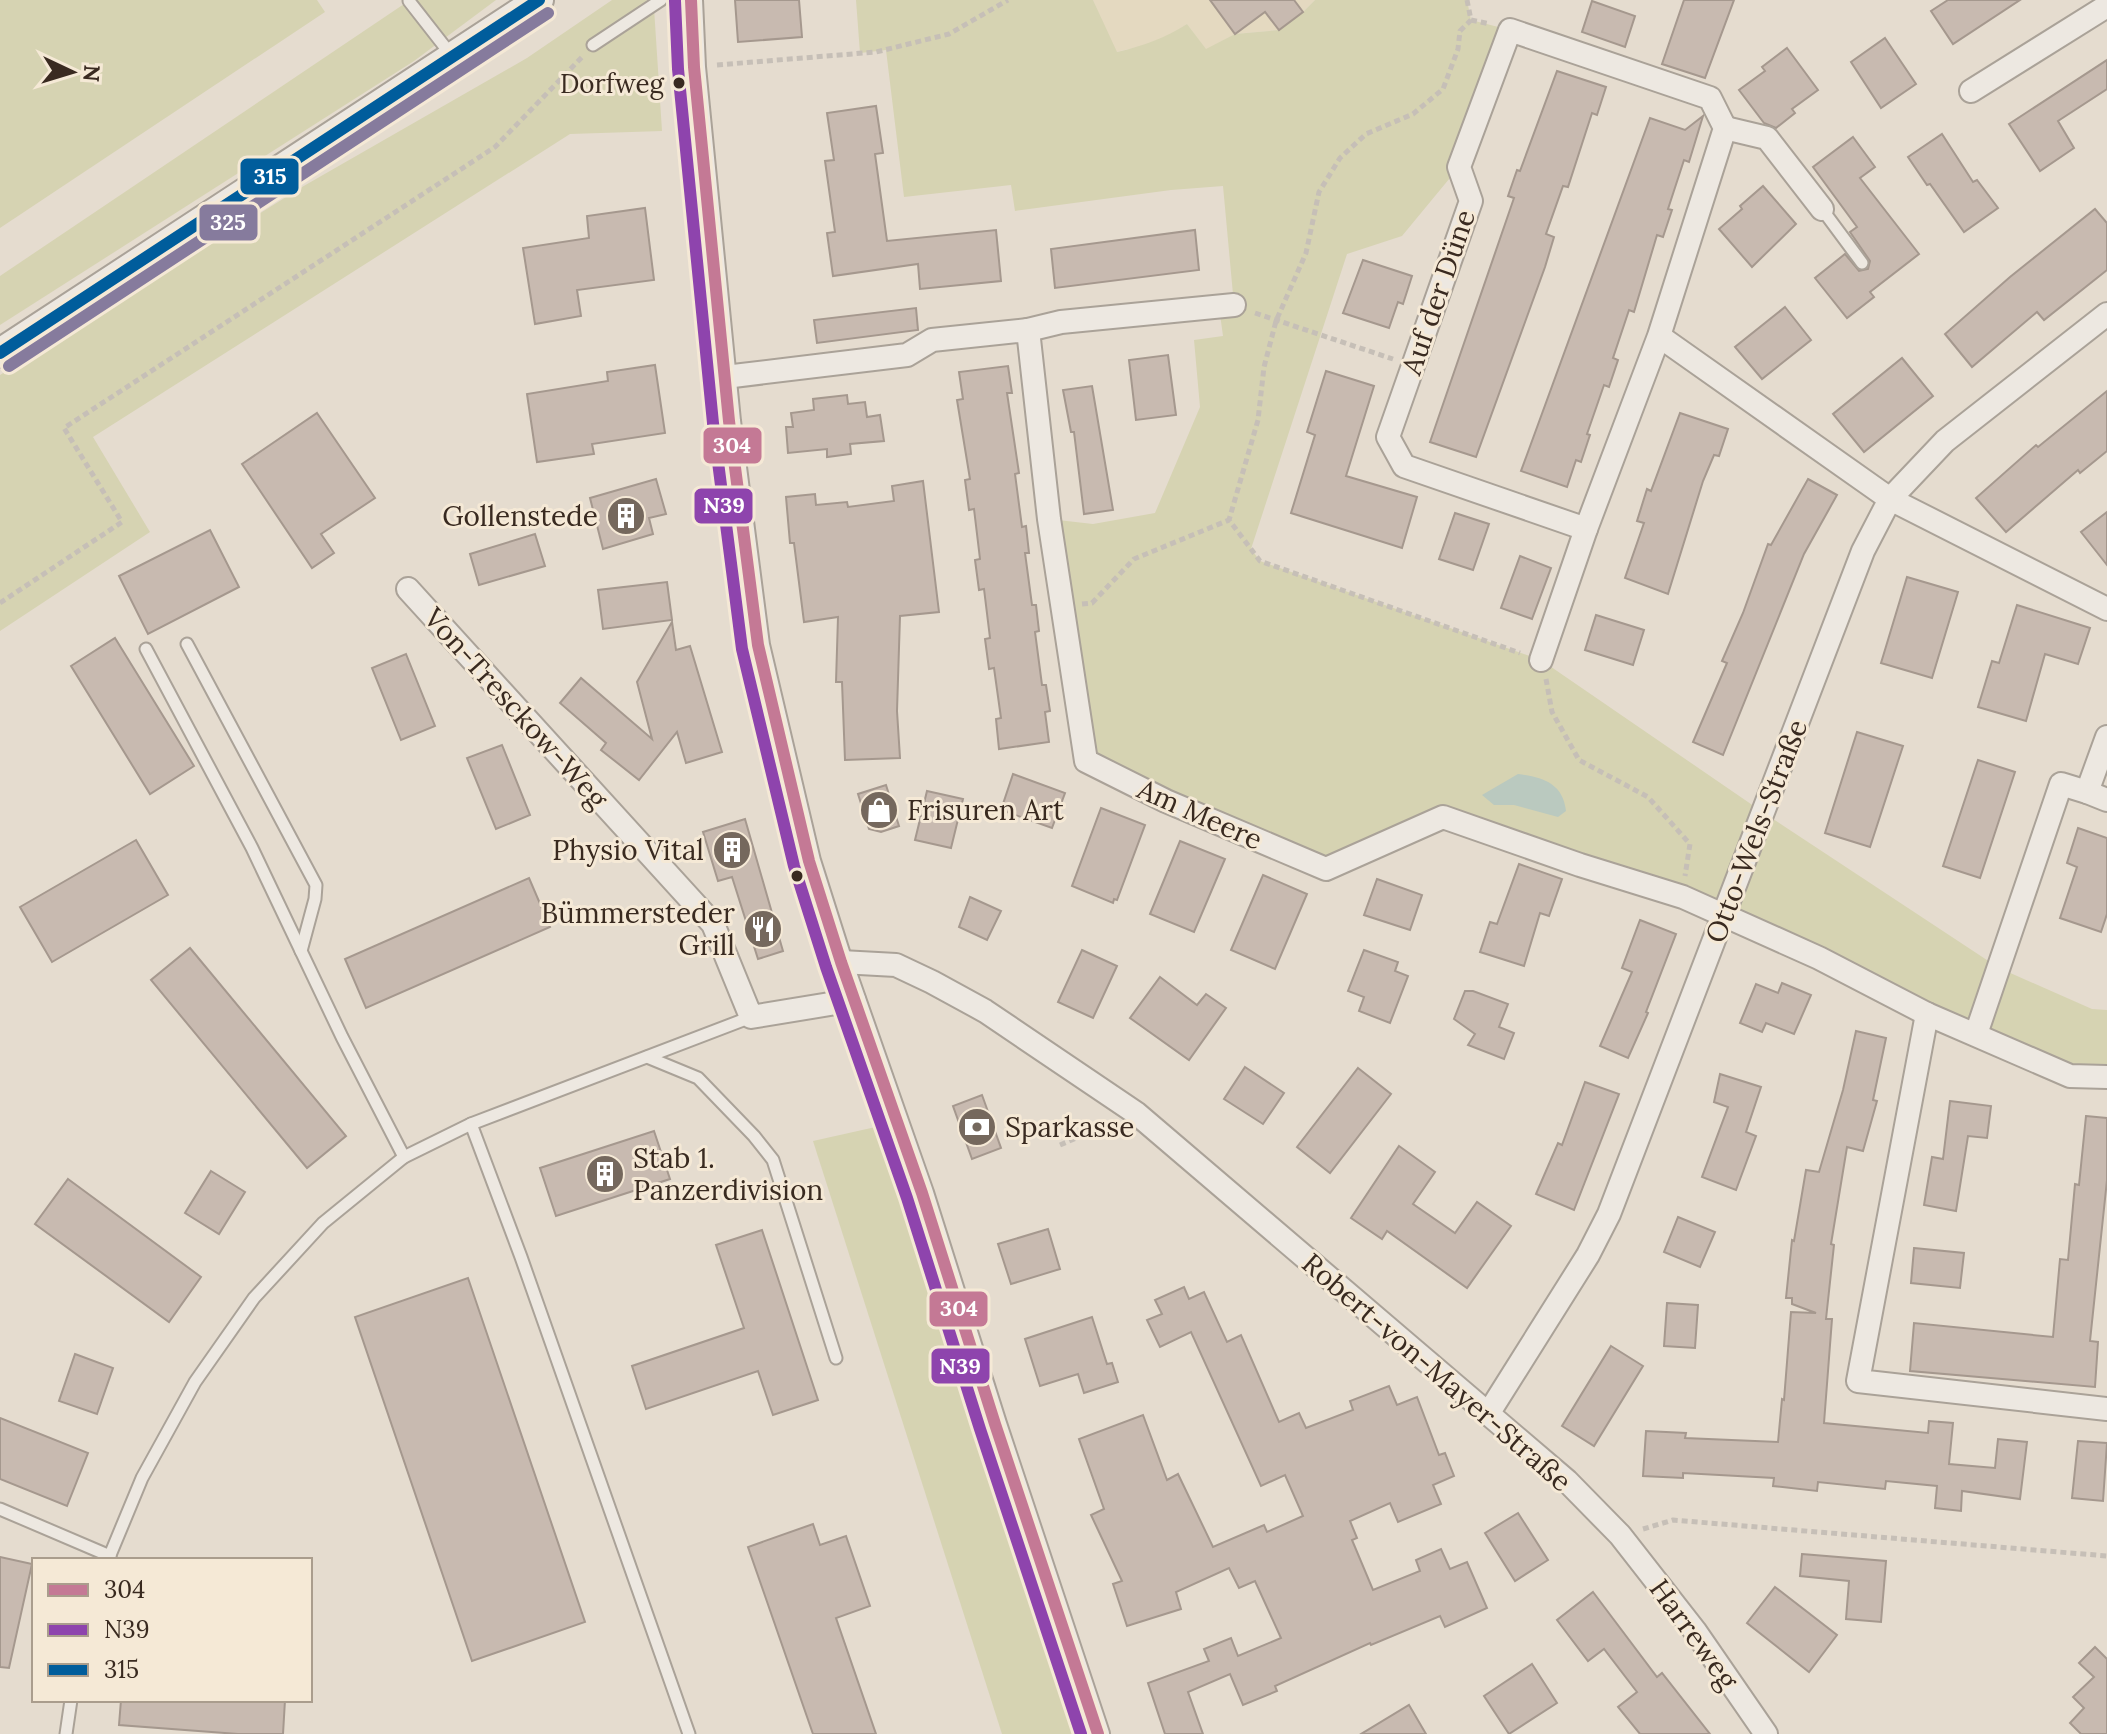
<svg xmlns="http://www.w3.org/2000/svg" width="2107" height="1734" font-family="Lora,serif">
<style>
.farmland{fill:#e4d9c0}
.green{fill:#d6d3b2}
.water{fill:#bac9bf}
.building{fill:#c8bab0;stroke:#a5988e;stroke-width:2}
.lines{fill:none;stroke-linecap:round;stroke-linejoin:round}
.service-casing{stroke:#aaa298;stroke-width:15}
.minor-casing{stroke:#aaa298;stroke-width:26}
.tertiary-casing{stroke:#aaa298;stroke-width:32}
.path{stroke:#c6bfb7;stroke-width:5;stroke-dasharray:6 4;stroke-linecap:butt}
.service{stroke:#ede8e1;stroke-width:11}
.minor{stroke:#ede8e1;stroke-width:22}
.tertiary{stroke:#ede8e1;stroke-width:28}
.bus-1-casing{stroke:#f5e9d6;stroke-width:18}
.bus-2-casing{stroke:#f5e9d6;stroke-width:18}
.bus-3-casing{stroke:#f5e9d6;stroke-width:18}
.bus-4-casing{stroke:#f5e9d6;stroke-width:18}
.bus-1{stroke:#c47995;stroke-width:12}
.bus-2{stroke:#8e44ad;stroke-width:12}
.bus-3{stroke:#005d9c;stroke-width:12}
.bus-4{stroke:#867b9d;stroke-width:12}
.bus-dot{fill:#392a20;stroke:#f5e9d6;stroke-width:3}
.labels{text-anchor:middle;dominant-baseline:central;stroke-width:6;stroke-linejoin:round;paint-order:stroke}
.bus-label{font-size:26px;fill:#392a20;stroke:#f5e9d6;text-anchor:end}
.street-label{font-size:28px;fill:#392a20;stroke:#f5e9d6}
.poi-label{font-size:28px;fill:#392a20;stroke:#f5e9d6;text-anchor:end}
.line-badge{stroke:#f5e9d6;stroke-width:3}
.badge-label{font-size:22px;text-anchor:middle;font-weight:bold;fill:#fff}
</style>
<rect width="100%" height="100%" fill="#e5dccf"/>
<path class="farmland" d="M1093,0H1315L1303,12L1279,30L1235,34L1206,50L1187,24L1167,37L1142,46L1116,52Z"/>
<g class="green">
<path d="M0,0H317L325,12L0,228Z"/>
<path d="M410,0H496L414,61L0,325V276Z"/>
<path d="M612,0H646L654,8L662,131L570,134L93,437L150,532L0,631V375L302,187L527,58Z"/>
<path d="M856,0H1093L1117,52C1143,46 1165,38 1187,24L1206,49L1235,34L1279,30L1303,12L1315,0H1467L1471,20L1510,30L1459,167L1402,236L1347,254L1251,549L1260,561L1541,660L1764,813L1999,968L2092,1009L2107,1010V1077L2070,1076L1819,958L1443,817L1326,869L1086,761L1049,519L1093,524L1155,513L1200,407L1194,340L1223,336L1219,307L1234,305L1223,186L1171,190L1015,211L1011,185L904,197L886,50L860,53Z"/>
<path d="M898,1122L1098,1734H1002L813,1141Z"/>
</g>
<path class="water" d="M1518,774C1542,777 1563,783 1566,811L1558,817L1514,805H1494L1482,795Z"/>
<g class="building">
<path d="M735,0H799L802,37L738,42Z"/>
<path d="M1210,0H1294L1303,12L1279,30L1265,12L1235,34Z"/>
<path d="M1684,0H1734L1705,78L1662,64Z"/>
<path d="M1948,0H2020L1953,44L1931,11Z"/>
<path d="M1592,1L1635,16L1625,47L1582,32Z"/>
<path d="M1885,38L1916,84L1881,108L1851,62Z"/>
<path d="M1787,48L1818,90L1792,109L1795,113L1776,128L1764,123L1739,90L1765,71L1762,67Z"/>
<path d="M2107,60V89L2058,121L2074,148L2040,171L2009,124Z"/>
<path d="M1557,71L1606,87L1597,115L1592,113L1568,187L1563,186L1546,234L1554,237L1545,267L1476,457L1430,442L1514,198L1508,196L1517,170L1520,171Z"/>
<path d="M876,106L883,153L875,154L887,241L996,230L1001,281L920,289L918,264L833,276L827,233L835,232L825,161L834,160L827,113Z"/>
<path d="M1703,116L1689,162L1684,160L1668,209L1672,210L1663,237L1657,235L1634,312L1629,310L1613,358L1618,360L1609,387L1604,385L1587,434L1590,435L1581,462L1576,460L1567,487L1521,471L1650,118L1685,130Z"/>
<path d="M1942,134L1973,182L1977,180L1998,208L1964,232L1930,184L1927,185L1908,157Z"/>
<path d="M1853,137L1875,167L1860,178L1919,254L1870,292L1874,297L1847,318L1815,278L1845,254L1859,271L1868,269L1870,261L1850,232L1857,227L1813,167Z"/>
<path d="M1763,186L1796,224L1752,267L1719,229L1742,209L1740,206Z"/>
<path d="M645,208L654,280L577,290L581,316L535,324L523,248L589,238L587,216Z"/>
<path d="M2095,209L2107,223V270L2044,320L2037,312L1972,367L1945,334L2010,277Z"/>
<path d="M1195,230L1199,270L1055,288L1051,249Z"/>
<path d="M1363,260L1412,276L1403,304L1398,302L1389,328L1343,313Z"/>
<path d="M1785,307L1811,340L1762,379L1735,347Z"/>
<path d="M916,308L918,330L817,343L814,320Z"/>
<path d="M1168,355L1176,415L1136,420L1129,360Z"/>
<path d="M1902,358L1933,396L1864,452L1833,414Z"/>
<path d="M655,365L665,433L592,444L594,454L537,462L527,394L608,381L607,372Z"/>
<path d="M1008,366L1012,393H1007L1019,473L1015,474L1022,527L1026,526L1029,553H1025L1032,605H1036L1039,631L1035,632L1042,685H1046L1050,711L1045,712L1049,742L999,749L996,719L1001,718L994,668L989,669L985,639L990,638L984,589L979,590L975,560L980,559L974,509L969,510L965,480L970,479L957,400L963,399L959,372Z"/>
<path d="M1326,371L1374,386L1346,476L1417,497L1402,548L1291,513L1315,435L1307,432Z"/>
<path d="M1092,386L1113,510L1084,514L1074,432H1071L1063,390Z"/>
<path d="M2107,391V451L2080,473L2078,470L2006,532L1976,498L2036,445L2038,447Z"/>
<path d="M847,395L848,404L865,402L867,417L880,415L884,441L850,444L851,454L827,457V449L788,453L786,427H793L791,413L814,410L813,399Z"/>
<path d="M317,413L375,498L321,534L334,553L312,568L242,464Z"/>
<path d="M1680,413L1728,429L1719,456L1714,455L1703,481L1668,594L1625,578L1644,523L1637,521L1647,489L1651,491Z"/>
<path d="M656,479L666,514L649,518L653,534L603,549L590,498Z"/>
<path d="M1808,479L1837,495L1804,554L1723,755L1693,742L1727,663L1722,661L1743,613L1768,544L1771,545Z"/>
<path d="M923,481L939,612L900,616L897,711L900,758L845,760L842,682H836L838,617L804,622L794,543H790L786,497L815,494L816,505L847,502L848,507L894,501L892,486Z"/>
<path d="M2107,512V565L2081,532Z"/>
<path d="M1455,513L1489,524L1473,570L1439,559Z"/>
<path d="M210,530L239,587L148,634L119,576Z"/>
<path d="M535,534L545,566L479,585L470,554Z"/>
<path d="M1520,556L1551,568L1532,619L1501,608Z"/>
<path d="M1907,577L1958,592L1932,678L1881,663Z"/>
<path d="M667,582L672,620L603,629L598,590Z"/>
<path d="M2017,605L2090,628L2078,664L2045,654L2026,721L1978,707L1992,661L1999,663Z"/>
<path d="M1596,615L1644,630L1633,665L1585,650Z"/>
<path d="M672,622L676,650L690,646L722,752L686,763L677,732L639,780L601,750L606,743L560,703L581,678L652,739L637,682Z"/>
<path d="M115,638L194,766L150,794L71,666Z"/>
<path d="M406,654L435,726L401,740L372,668Z"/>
<path d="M1857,732L1903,746L1870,847L1825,833Z"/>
<path d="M502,745L530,815L496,829L467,758Z"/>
<path d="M1978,760L2015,772L1980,878L1943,866Z"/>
<path d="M1013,774L1065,793L1052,828L1001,810Z"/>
<path d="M886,785L899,826L881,832L869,829L858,794Z"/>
<path d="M927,791L963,799L951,848L915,840Z"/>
<path d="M1101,808L1145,825L1117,900L1114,899L1113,903L1072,886Z"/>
<path d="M745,819L783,951L758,959L732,877L718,881L703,832Z"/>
<path d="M2078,828L2107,838V914L2101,932L2060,918L2077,867L2067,863Z"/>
<path d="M136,840L168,895L52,962L20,907Z"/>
<path d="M1180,841L1225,859L1194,932L1150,914Z"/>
<path d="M1519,864L1562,879L1549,916L1540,913L1524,966L1480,952L1490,922L1497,924Z"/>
<path d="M1263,875L1307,894L1275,969L1231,950Z"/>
<path d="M529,878L550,927L366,1008L345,959Z"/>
<path d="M1377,879L1422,895L1410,930L1364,915Z"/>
<path d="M970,897L1001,911L987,940L959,927Z"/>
<path d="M1640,920L1676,934L1646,1012L1648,1013L1628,1058L1600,1046L1632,972L1622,968Z"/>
<path d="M190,948L346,1136L307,1168L151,980Z"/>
<path d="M1082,950L1117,966L1093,1018L1058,1002Z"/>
<path d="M1364,950L1398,962L1395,971L1408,976L1390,1023L1359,1011L1364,997L1348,991Z"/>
<path d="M1160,977L1197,1005L1206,994L1226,1008L1189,1060L1130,1018Z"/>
<path d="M1782,983L1811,995L1794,1034L1766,1023L1762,1032L1740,1023L1756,984L1778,993Z"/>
<path d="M1465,991H1473L1508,1004L1499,1027L1514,1033L1504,1059L1468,1045L1475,1034L1454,1019Z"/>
<path d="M1856,1031L1886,1038L1873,1100L1877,1101L1863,1151L1847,1147L1831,1244L1834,1245L1826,1319H1832L1824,1423L1928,1433L1929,1421L1953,1423L1949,1464L1995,1468L1998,1439L2027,1442L2020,1499L1962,1491L1961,1511L1935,1508L1937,1486L1886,1481L1885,1489L1818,1482L1817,1491L1773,1486L1774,1478L1683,1473V1478L1643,1476L1646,1431L1686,1433L1685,1438L1778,1442L1782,1399L1784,1400L1791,1312L1816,1313L1792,1304V1298H1786L1792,1240L1794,1241L1806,1170L1819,1172L1843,1090Z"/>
<path d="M1245,1067L1284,1093L1263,1124L1224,1099Z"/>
<path d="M1358,1068L1391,1094L1330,1173L1297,1147Z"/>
<path d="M1720,1074L1761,1087L1746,1132L1756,1136L1736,1190L1702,1177L1728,1107L1714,1102Z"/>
<path d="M1585,1082L1619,1094L1574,1210L1536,1194L1558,1143L1562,1145Z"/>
<path d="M982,1095L1001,1148L972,1159L953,1106Z"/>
<path d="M1950,1101L1991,1106L1987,1138L1968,1136L1956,1211L1924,1205L1932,1157L1943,1159Z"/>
<path d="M2086,1116L2107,1118V1180L2090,1341L2098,1342L2095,1387L1910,1371L1914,1323L2053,1337L2060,1259L2068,1260L2075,1184L2079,1185Z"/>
<path d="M654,1131L670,1179L556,1216L540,1168Z"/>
<path d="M1399,1146L1435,1172L1413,1204L1455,1233L1477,1202L1511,1226L1467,1288L1387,1231L1382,1239L1351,1218Z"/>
<path d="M211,1171L245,1192L219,1234L185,1213Z"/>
<path d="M68,1179L201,1277L169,1322L35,1224Z"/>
<path d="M1678,1217L1715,1232L1700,1267L1664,1252Z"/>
<path d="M1048,1229L1060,1269L1011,1284L998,1244Z"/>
<path d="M762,1230L818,1400L773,1415L758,1371L646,1409L632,1366L744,1328L716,1245Z"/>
<path d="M1914,1248L1964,1253L1960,1288L1911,1283Z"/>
<path d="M468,1278L585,1622L472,1661L355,1317Z"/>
<path d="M1184,1287L1189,1299L1204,1292L1227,1342L1241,1335L1279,1422L1299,1413L1306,1428L1353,1410L1350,1401L1389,1386L1397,1405L1417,1397L1439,1455L1445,1453L1454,1476L1433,1485L1441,1504L1398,1522L1390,1503L1350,1521L1357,1538L1352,1540L1373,1590L1420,1571L1416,1560L1441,1549L1450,1569L1467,1562L1487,1608L1445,1627L1440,1616L1371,1645L1370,1643L1275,1686L1277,1691L1243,1705L1230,1674L1188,1692L1203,1734H1165L1148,1683L1209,1661L1204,1649L1231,1638L1238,1656L1281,1638L1255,1581L1239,1588L1229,1568L1176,1592L1181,1609L1127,1626L1113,1584L1122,1581L1091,1515L1104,1509L1079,1439L1143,1415L1167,1480L1178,1474L1213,1547L1264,1525L1267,1532L1303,1516L1285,1475L1261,1486L1191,1332L1160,1347L1147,1320L1162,1314L1155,1300Z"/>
<path d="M1667,1303L1698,1305L1695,1348L1664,1346Z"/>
<path d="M1092,1317L1107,1364L1112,1363L1118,1382L1084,1393L1078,1374L1040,1386L1025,1339Z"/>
<path d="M1611,1346L1643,1366L1594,1446L1562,1426Z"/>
<path d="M75,1354L113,1368L97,1414L59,1401Z"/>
<path d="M0,1418L88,1453L67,1506L0,1479Z"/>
<path d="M2078,1441L2107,1443L2103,1501L2072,1498Z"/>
<path d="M1518,1513L1548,1560L1515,1581L1485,1533Z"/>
<path d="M813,1524L820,1545L846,1536L870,1606L836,1618L876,1734H813L748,1547Z"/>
<path d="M1802,1554L1886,1561L1881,1622L1846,1619L1849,1581L1800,1576Z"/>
<path d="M0,1557L32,1564L9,1668L0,1667Z"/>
<path d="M1775,1587L1837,1635L1809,1672L1747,1623Z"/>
<path d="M1593,1592L1657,1677L1662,1673L1710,1734H1640L1618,1707L1637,1692L1604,1649L1588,1661L1557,1620Z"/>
<path d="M2095,1647L2107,1659V1734H2081L2070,1723L2084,1708L2073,1697L2094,1677L2079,1663Z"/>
<path d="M1532,1664L1557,1703L1509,1734L1484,1696Z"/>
<path d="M121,1700H285L283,1734H238L119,1725Z"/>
<path d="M1409,1705L1426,1734H1361Z"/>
</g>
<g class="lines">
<g class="service-casing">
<g id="service">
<path d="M409,1L452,56"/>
<path d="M593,45L661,0"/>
<path d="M1822,209L1862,263"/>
<path d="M187,644L316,885L315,899L301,951"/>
<path d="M146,649L252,848L342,1037L404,1157"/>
<path d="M647,1057L698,1078L754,1136L773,1160L836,1358"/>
<path d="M471,1124L521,1257L689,1734"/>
<path d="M0,1509L110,1556"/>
<path d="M108,1560L142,1478L195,1382L254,1298L323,1223L404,1157L471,1124L751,1017"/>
<path d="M66,1734L71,1700"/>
</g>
</g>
<g class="minor-casing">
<g id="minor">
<path d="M691,0L694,67L729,421L758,645L809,861L841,962L922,1193L995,1424L1098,1734"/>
<path d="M1971,91L2107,6"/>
<path d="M1725,128L1767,138L1822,209"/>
<path d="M1028,330L1061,322L1234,305"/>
<path d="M1659,336L1586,529L1404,466L1388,437L1471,201L1459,167L1510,30L1710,98L1725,128L1659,336L1890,499L2107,609"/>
<path d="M725,377L907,355L932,340L1028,330L1049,519L1086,761L1166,801L1326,869L1443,817L1580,865L1683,897L1819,958L1927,1014L2070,1076L2107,1077"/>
<path d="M408,589L713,924L751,1017L854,1000"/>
<path d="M1541,660L1586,529"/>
<path d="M2087,792L2107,800"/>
<path d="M841,962L896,965L932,982L985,1011L1136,1113L1567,1481L1620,1535L1695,1631L1766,1734"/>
<path d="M1927,1014L1858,1381L2107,1409"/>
<path d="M1976,1034L2061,784L2087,792L2107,737"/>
<path d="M1488,1414L1588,1255L1609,1214L1863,551L1890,499L1945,441L2107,314"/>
</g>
</g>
<g class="tertiary-casing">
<path id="tertiary" d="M0,353L539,0"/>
</g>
<g class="path">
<path d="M1467,0L1471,20L1460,31L1458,49L1443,89L1413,114L1366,134L1340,158L1319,192L1306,253L1276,321L1264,367L1258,420L1229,520L1260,561L1520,653"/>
<path d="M1471,20L1490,24"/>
<path d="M717,65L876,52L949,34L1008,0"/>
<path d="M1255,313L1393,359"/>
<path d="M0,603L122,522L64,428L495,147L583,56"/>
<path d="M1082,604L1092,603L1134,559L1229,520"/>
<path d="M1546,679L1552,712L1579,760L1648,797L1690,844L1685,876"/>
<path d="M1060,1145L1109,1124"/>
<path d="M1643,1529L1673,1520L2107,1556"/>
</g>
<use href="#service" class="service"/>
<use href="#minor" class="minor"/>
<use href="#tertiary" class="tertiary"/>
<g class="bus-1-casing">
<path id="bus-1" d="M691,0L694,67L729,421L758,645L809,861L841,962L922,1193L995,1424L1098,1734"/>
</g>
<g class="bus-2-casing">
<path id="bus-2" d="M675,1L678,69L713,423L742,649L794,866L826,967L907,1198L980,1429L1081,1734"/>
</g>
<g class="bus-3-casing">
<path id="bus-3" d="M0,353L539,0"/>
</g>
<g class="bus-4-casing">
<path id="bus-4" d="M9,366L548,13"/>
</g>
<use href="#bus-1" class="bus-1"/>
<use href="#bus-2" class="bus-2"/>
<use href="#bus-3" class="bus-3"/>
<use href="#bus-4" class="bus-4"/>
</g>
<defs>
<g id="building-disc" transform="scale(2)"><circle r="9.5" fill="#75685d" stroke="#f5e9d6"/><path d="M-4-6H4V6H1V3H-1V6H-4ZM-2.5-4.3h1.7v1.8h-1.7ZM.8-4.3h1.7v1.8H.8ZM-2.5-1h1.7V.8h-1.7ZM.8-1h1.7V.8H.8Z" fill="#fff"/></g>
<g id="shop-disc" transform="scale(2)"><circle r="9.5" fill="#75685d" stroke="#f5e9d6"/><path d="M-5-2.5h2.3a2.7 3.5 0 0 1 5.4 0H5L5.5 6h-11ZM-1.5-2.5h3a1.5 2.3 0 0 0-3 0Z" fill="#fff"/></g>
<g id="restaurant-disc" transform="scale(2)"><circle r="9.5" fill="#75685d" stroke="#f5e9d6"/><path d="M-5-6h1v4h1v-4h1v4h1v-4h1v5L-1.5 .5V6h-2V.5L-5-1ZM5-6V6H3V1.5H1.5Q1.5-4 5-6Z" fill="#fff"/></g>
<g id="bank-disc" transform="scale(2)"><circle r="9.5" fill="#75685d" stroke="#f5e9d6"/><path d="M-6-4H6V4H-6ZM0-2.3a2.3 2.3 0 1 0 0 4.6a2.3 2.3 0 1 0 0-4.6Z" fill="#fff"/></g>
</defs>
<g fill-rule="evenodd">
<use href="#building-disc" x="626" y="516"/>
<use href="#shop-disc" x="879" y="810"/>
<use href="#building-disc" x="732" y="850"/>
<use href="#restaurant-disc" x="763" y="929"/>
<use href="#bank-disc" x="977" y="1127"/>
<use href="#building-disc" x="605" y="1174"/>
</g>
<g class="bus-dot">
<circle cx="679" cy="83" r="7"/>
<circle cx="797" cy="876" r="7"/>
</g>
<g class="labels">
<g class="bus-label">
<text x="664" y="83">Dorfweg</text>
</g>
<g class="street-label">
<text transform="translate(1438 292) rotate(-71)">Auf der Düne</text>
<text transform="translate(516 708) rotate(48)">Von-Tresckow-Weg</text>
<text transform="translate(1200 814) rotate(24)">Am Meere</text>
<text transform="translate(1756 831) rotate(-69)">Otto-Wels-Straße</text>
<text transform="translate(1437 1372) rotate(41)">Robert-von-Mayer-Straße</text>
<text transform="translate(1694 1634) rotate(54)">Harreweg</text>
</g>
<g class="poi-label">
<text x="598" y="516">Gollenstede</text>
<text x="907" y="810" text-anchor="start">Frisuren Art</text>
<text x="704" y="850">Physio Vital</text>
<text x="735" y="913">Bümmersteder<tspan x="735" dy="32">Grill</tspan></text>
<text x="1005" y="1127" text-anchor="start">Sparkasse</text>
<text x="633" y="1158" text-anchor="start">Stab 1.<tspan x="633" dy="32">Panzerdivision</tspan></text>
</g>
</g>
<g class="line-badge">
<rect x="239" y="157" width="61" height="39" rx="8" fill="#005d9c"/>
<rect x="198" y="203" width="61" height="39" rx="8" fill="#867b9d"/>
<rect x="702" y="426" width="61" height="39" rx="8" fill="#c47995"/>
<rect x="693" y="487" width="61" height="38" rx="8" fill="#8e44ad"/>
<rect x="928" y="1290" width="61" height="38" rx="8" fill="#c47995"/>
<rect x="930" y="1347" width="61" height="38" rx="8" fill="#8e44ad"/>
</g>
<g class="badge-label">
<text x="270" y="184">315</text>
<text x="228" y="230">325</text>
<text x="732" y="453">304</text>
<text x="724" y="513">N39</text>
<text x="959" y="1316">304</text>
<text x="960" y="1374">N39</text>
</g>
<rect x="32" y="1558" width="280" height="144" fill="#f5e9d6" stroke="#aa9d8d" stroke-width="2"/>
<rect x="48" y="1584" width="40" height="12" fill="#c47995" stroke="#aa9d8d" stroke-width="2"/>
<text x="104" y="1598" font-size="24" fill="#392a20">304</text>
<rect x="48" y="1624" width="40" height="12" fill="#8e44ad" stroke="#aa9d8d" stroke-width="2"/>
<text x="104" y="1638" font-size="24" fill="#392a20">N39</text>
<rect x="48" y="1664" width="40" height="12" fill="#005d9c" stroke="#aa9d8d" stroke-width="2"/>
<text x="104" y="1678" font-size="24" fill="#392a20">315</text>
<g transform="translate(72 72) rotate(94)" stroke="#f5e9d6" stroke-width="6" paint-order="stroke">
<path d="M0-6L14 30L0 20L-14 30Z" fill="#392a20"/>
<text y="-12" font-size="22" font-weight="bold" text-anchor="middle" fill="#392a20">N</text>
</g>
</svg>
